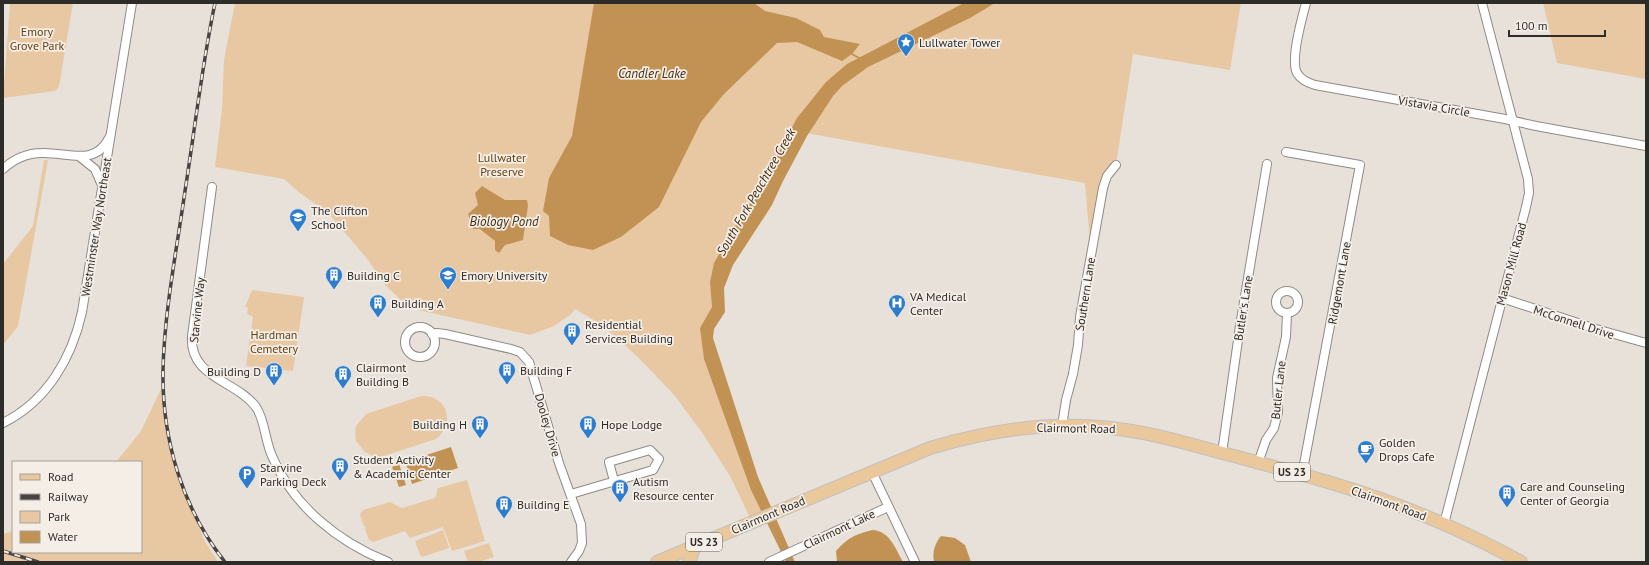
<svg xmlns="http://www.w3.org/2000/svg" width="1649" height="565" font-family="'PT Sans',sans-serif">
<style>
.green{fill:#e8c8a2}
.water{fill:#c29254}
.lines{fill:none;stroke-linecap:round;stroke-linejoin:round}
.stream{stroke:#c29254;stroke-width:2}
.minor-casing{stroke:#908a84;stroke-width:10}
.primary-casing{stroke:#c0c0bf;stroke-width:14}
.minor{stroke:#fff;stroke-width:8}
.primary{stroke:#ebc89b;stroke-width:12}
.rail-casing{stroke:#474441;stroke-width:3.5}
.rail{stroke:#f4eee7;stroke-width:2;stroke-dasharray:6;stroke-linecap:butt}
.labels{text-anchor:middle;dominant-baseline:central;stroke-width:3.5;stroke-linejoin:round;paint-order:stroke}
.shield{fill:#f4eee7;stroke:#696662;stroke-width:1}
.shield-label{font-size:11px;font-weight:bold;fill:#2e2c29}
.park-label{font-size:12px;fill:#61400e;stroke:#f4eee7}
.poi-label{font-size:12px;fill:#2e2c29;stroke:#f4eee7;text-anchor:start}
.street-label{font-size:12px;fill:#2e2c29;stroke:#f4eee7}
.water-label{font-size:13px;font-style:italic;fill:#432e13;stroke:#f4eee7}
</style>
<rect width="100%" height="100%" fill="#e7e1da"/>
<g class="green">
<path d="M10,3H73L59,87L55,91L3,98Z"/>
<path d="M235,3H1241L1230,70L1133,54L1116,165L1111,170L1091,255L1085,183L800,132L740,236L707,341L770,514L752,522L730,476L703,434L675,396L638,357L602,325L575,309L570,315L554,326L530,335L409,308L382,282L369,261L328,213L300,193L284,179L215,167L222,109L224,60Z"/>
<path d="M1543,3H1646V79L1557,63Z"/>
<path d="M44,160H48L21,310L18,326L3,345V264L33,226Z"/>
<path d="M252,290L304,297L293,371L246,366L253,317L247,314L248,308L245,307Z"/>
<path d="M162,387L168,443L204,540L218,562H3V534L13,531V552H141V462H116L141,431Z"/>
<path d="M421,396C447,394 456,423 436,439L381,457L373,456L365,452L356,441L355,433L356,426L366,414Z"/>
<path d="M467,480L485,541L452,551L443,527L410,538L405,531L373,542L369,540L365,529L366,527L364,526L360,515L363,510L390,502L402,508L435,498L438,488Z"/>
<path d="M443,530L449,548L422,557L420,555L415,541Z"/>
<path d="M489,543L494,557L478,562H468L464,551Z"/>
</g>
<g class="water">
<path d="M594,3H754L765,11L796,18L820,30L824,37L860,44L852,54L842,61L797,42L777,43L724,94L701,122L659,207L621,237L593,250L568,245L550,236L549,216L543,211L549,178L572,136Z"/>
<path d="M964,3H995L970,18L868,67L842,86L833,96L807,136L783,181L772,205L733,265L724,288L725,312L714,329L713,338L758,477L795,562H786L751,490L704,359L700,328L712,307L710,282L714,263L741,216L756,195L797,118L826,82L847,64Z"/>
<path d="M482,186L505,200H527L528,206L523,240L505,245L499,253L495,250V241L480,229H473L468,214L478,205L475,193Z"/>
<path d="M451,447L458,468L412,484L405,460L408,459V461Z"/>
<path d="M399,464L406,485L399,487L392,467Z"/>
<path d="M872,530C890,531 895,548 903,562H837L836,551C849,537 854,535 872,530Z"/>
<path d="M941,536L955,538L965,545L971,562H934C932,552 935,543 941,536Z"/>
</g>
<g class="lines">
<path class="stream" d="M852,54L859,58"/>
<g class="minor-casing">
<g id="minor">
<path d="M1306,3C1302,18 1290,60 1297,73C1301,80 1308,83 1315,85L1505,119L1536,126L1646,146"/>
<path d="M1286,152L1360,165L1302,475"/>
<path d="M80,157L95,169L101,183"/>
<path d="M3,169C14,159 28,153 42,153C67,152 95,167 109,138"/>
<path d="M212,187L192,336C189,378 236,380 256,407C265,420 265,441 272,456C293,506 338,542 388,562"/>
<circle cx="1287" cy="302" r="11"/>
<path d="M1502,298L1596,329L1646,343"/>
<circle cx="420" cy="342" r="15"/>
<path d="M432,334L437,333L445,334L511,349L520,352L529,362L559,463L581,524L582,543L579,551L571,562"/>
<path d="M3,423C47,401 72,358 82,312L132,3"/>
<path d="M1062,426L1066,400L1073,374L1078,345L1080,317L1103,188L1107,176L1116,165"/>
<path d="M1222,453L1240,326L1267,164"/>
<path d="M1258,463L1266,440L1274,428L1278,412L1277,378L1286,337L1287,313"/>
<path d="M872,472L915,562"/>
<path d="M571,494L653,470L659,459L650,450L609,462L614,481"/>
<path d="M1444,524L1526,207L1529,193L1528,179L1482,3"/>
<path d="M769,562L888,507"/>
</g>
</g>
<g class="primary-casing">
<g id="primary">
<path d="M657,562L930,448C980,433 1030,424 1082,426C1135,427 1184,443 1234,456C1289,471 1344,485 1397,505C1440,521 1481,540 1521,562"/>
<path d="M689,562L695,546"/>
</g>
</g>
<use href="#minor" class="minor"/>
<use href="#primary" class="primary"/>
<g class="rail-casing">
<g id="rail">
<path d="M215,3C202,65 195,128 185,191C177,248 164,313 163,371C162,439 182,508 225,562"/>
<path d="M3,551L38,562"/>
</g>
</g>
<use href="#rail" class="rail"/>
</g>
<defs>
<g id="sight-pin" transform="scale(0.9)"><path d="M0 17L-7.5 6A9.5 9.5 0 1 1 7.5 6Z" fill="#2e7ccc" stroke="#f4eee7"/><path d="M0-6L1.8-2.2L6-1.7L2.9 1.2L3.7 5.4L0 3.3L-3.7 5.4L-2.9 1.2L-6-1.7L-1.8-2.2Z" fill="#fff"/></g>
<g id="school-pin" transform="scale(0.9)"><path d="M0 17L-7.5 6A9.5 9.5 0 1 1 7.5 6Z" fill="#2e7ccc" stroke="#f4eee7"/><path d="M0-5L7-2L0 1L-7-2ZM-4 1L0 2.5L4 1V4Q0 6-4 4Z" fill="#fff"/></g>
<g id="building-pin" transform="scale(0.9)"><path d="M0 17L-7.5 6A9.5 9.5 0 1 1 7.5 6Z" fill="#2e7ccc" stroke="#f4eee7"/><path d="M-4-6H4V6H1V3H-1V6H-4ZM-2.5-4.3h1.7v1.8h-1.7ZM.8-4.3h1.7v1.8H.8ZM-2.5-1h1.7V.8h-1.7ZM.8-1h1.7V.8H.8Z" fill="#fff"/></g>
<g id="university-pin" transform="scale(0.9)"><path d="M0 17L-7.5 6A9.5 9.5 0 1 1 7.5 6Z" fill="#2e7ccc" stroke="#f4eee7"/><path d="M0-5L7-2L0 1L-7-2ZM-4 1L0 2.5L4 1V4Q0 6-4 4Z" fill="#fff"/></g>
<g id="hospital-pin" transform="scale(0.9)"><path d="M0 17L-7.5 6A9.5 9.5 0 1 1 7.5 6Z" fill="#2e7ccc" stroke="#f4eee7"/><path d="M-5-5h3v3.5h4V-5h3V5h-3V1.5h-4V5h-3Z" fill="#fff"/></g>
<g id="cafe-pin" transform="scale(0.9)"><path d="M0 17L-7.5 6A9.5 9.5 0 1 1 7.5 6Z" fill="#2e7ccc" stroke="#f4eee7"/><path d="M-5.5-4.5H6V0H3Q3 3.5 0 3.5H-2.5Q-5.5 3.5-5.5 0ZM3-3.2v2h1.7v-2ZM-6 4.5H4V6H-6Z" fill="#fff"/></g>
<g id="parking-pin" transform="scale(0.9)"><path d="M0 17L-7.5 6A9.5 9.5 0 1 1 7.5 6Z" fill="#2e7ccc" stroke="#f4eee7"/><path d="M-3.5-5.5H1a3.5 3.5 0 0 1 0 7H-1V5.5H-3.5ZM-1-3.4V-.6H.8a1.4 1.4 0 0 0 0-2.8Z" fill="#fff"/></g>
</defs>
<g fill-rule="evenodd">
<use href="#sight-pin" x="906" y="42"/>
<use href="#school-pin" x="298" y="217"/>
<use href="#building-pin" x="334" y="275"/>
<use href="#university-pin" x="448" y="275"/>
<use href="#building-pin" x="378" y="303"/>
<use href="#hospital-pin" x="897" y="303"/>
<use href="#building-pin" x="572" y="331"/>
<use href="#building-pin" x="507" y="370"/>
<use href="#building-pin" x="274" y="371"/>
<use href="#building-pin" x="343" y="374"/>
<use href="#building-pin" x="480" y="424"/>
<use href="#building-pin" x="588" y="424"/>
<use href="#cafe-pin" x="1366" y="449"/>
<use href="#building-pin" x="340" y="466"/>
<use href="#parking-pin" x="247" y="474"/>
<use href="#building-pin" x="620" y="488"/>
<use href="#building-pin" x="1507" y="493"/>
<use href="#building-pin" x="504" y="504"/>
</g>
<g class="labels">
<g class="shield">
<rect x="1274" y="463" width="36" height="18" rx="3"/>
<rect x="686" y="533" width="36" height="18" rx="3"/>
</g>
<g class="shield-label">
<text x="1292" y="472">US 23</text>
<text x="704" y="542">US 23</text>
</g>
<g class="park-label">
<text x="37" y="31">Emory<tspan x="37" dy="14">Grove Park</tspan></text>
<text x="502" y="157">Lullwater<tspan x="502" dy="14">Preserve</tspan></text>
<text x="274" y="334">Hardman<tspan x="274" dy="14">Cemetery</tspan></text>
</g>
<g class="poi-label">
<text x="919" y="42">Lullwater Tower</text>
<text x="311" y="210">The Clifton<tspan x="311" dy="14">School</tspan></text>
<text x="347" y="275">Building C</text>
<text x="461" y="275">Emory University</text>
<text x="910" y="296">VA Medical<tspan x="910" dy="14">Center</tspan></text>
<text x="391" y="303">Building A</text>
<text x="585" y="324">Residential<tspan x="585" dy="14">Services Building</tspan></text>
<text x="356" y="367">Clairmont<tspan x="356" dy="14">Building B</tspan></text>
<text x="520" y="370">Building F</text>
<text x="261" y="371" text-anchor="end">Building D</text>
<text x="467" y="424" text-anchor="end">Building H</text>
<text x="601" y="424">Hope Lodge</text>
<text x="1379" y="442">Golden<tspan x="1379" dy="14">Drops Cafe</tspan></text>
<text x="353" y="459">Student Activity<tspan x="353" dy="14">&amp; Academic Center</tspan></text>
<text x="260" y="467">Starvine<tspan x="260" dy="14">Parking Deck</tspan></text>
<text x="633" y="481">Autism<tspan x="633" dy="14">Resource center</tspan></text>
<text x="1520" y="486">Care and Counseling<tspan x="1520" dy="14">Center of Georgia</tspan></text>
<text x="517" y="504">Building E</text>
</g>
<g class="street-label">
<text transform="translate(1434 106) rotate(10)">Vistavia Circle</text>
<text transform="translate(96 227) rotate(-81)">Westminster Way Northeast</text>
<text transform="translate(1511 264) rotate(-75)">Mason Mill Road</text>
<text transform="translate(1339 283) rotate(-80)">Ridgemont Lane</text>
<text transform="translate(1085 294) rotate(-81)">Southern Lane</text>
<text transform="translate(1243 308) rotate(-81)">Butler's Lane</text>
<text transform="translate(197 310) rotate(-84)">Starvine Way</text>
<text transform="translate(1574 322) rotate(18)">McConnell Drive</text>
<text transform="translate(1278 390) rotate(-84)">Butler Lane</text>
<text transform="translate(548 425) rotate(74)">Dooley Drive</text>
<text transform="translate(1076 428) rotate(1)">Clairmont Road</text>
<text transform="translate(1389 503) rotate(20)">Clairmont Road</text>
<text transform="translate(768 515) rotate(-23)">Clairmont Road</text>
<text transform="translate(839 529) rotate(-25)">Clairmont Lake</text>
</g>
<g class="water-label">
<text x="652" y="73">Candler Lake</text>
<text transform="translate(756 192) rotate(-60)">South Fork Peachtree Creek</text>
<text x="504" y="221">Biology Pond</text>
</g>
</g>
<rect width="1649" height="565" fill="none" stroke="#2e2c29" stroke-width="8"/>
<rect x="12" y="461" width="130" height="92" fill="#f4eee7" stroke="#a5a09b"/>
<rect x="20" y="474" width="20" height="6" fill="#ebc89b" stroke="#a5a09b"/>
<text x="48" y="481" font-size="12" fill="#2e2c29">Road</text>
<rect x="20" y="494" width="20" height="6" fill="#474441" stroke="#a5a09b"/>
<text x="48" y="501" font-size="12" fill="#2e2c29">Railway</text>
<rect x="20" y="511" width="20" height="12" fill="#e8c8a2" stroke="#a5a09b"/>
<text x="48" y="521" font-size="12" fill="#2e2c29">Park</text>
<rect x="20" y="531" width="20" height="12" fill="#c29254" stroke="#a5a09b"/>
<text x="48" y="541" font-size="12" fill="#2e2c29">Water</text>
<path d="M1509 30v6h96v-6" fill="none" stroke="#2e2c29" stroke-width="2"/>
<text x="1515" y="30" font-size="12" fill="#2e2c29" stroke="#f4eee7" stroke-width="3" paint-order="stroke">100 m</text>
</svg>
